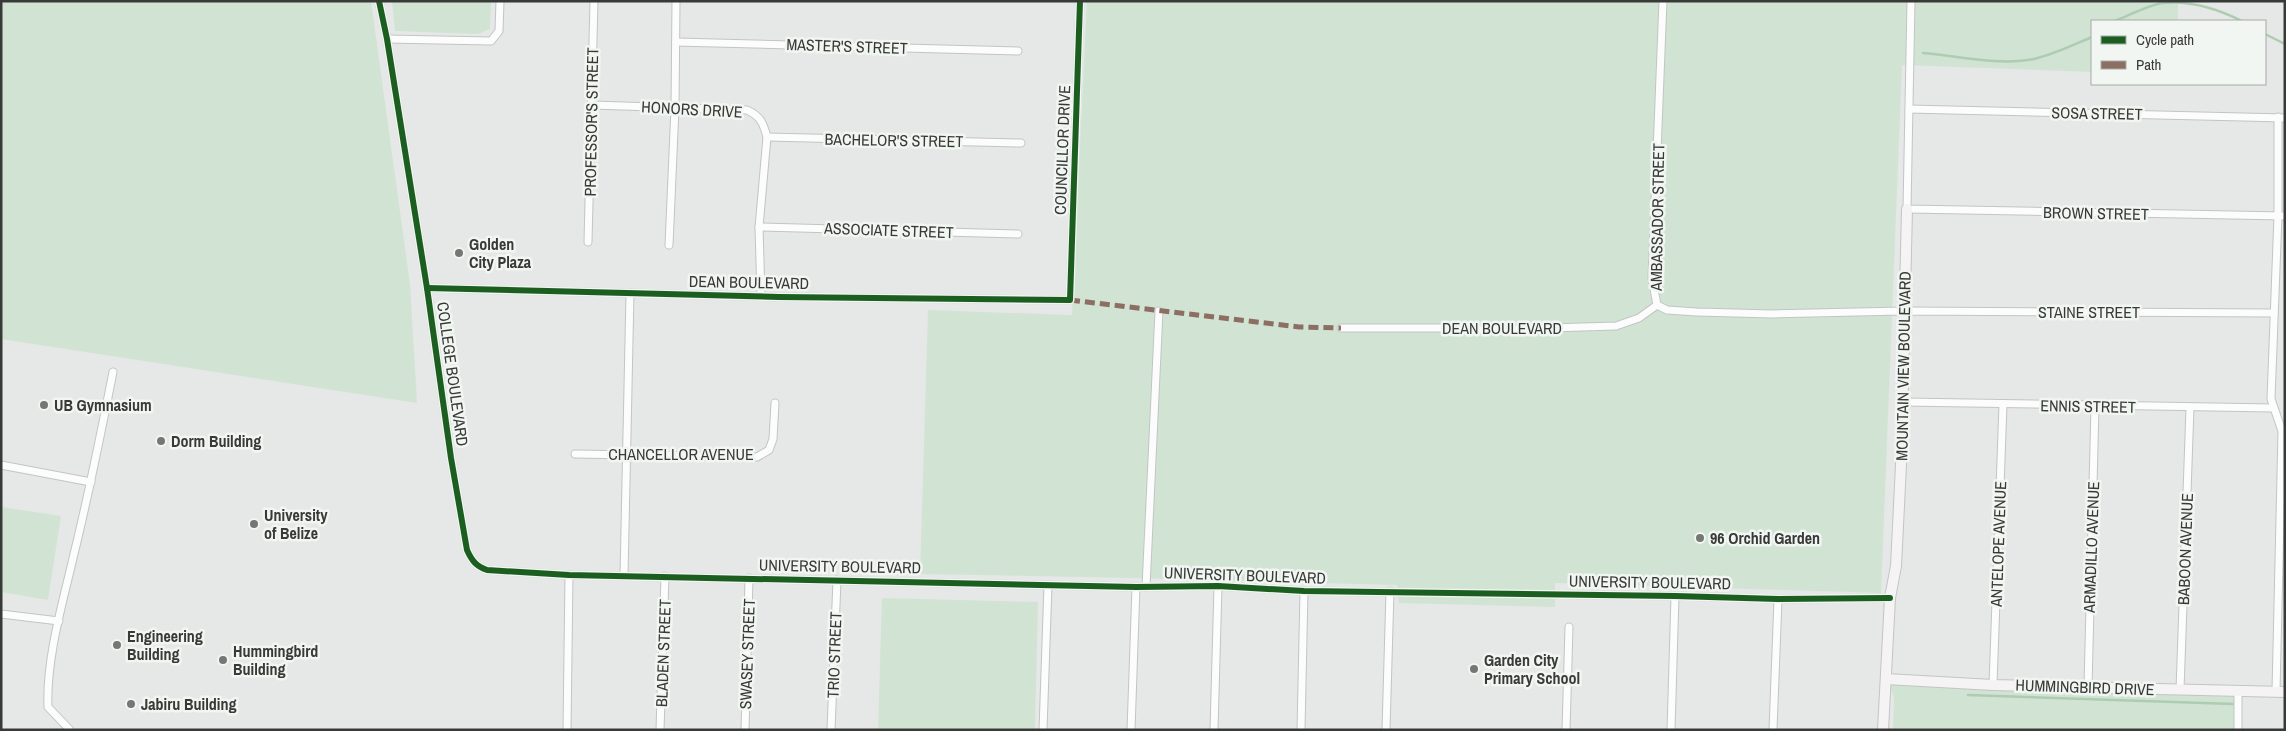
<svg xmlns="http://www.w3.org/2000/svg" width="2286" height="731" font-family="'Archivo Narrow',sans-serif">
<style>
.green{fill:#d1e4d4}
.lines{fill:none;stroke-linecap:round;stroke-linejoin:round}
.stream{stroke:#aeccb2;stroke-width:2.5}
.street-casing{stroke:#c2c5c3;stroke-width:9}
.secondary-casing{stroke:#c2c5c3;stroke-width:12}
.street{stroke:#fbfcfb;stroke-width:7}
.secondary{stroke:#f5f3f4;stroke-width:10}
.quiet{stroke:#8d6e63;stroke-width:5;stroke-dasharray:10 5;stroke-linecap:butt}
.cycleway-casing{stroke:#f1f6f2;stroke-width:9}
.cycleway{stroke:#1b5e20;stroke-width:6}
.poi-dot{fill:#757775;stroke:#f1f6f2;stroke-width:2}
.labels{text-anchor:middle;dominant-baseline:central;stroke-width:5;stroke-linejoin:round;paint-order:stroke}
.street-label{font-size:16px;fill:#383a38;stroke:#f1f6f2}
.poi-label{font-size:16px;font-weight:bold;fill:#383a38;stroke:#f1f6f2;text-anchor:start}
</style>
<rect width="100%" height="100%" fill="#e5e8e6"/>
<g class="green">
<path d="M1,1H371L410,284L417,403L1,339Z"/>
<path d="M392,1H491L490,29L478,34L395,31Z"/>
<path d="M1087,1H2178V21H2092V72L1902,65L1881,593L1555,583V607L1399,603L1397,585L1133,578L920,574L928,310L1072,315Z"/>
<path d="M1,507L61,516L48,600L1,592Z"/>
<path d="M882,598L1038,602L1035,730H878Z"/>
<path d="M1886,679L2238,692V730H1893L1894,697Z"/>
</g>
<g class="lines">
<g class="stream">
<path d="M2115,21C2130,15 2148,5 2163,3C2190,0 2218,9 2242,21"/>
<path d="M2265,34L2285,44"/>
<path d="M1923,53C1958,56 1999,66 2034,59C2055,54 2073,45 2092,37"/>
<path d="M1968,695L2233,704"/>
</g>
<g class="street-casing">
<g id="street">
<path d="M379,1L387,39L427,288L451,458L467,550C472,561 476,566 487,570L569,575L1136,587L1218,586L1304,591L1675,596L1778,599L1890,598"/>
<path d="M1663,1L1652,278L1657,305L1667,310L1697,312L1772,314L1903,311L2274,313"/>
<path d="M1911,1L1907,209L2285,216"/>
<path d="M387,39L491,41L499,31L500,1"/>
<path d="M676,42L1018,51"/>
<path d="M592,105L747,110C760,116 763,122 767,137L759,227L761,296"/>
<path d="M1909,109L2285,118"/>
<path d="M767,137L1021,143"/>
<path d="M759,227L1018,234"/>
<path d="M588,242L594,1"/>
<path d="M669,245L675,108L676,1"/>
<path d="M427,288L779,297L1070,300L1080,1"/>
<path d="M1341,328H1445L1484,330L1616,326L1639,318L1657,305"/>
<path d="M1903,402L2273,408"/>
<path d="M575,454L757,457L769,450L773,439L775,403"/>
<path d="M1,465L91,482"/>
<path d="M624,576L630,293"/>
<path d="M1146,587L1159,311"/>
<path d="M1,614L59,621"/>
<path d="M1993,685L2003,404"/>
<path d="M2088,687L2095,406"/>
<path d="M2180,690L2190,408"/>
<path d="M2276,692L2282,431L2271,399L2278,216V117"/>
<path d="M70,730L48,707C46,658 63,602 74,554C89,493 101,433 113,372"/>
<path d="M567,730L569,575"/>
<path d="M660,730L665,576"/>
<path d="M745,730L749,578"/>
<path d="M831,730L837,580"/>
<path d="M1043,730L1048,585"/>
<path d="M1131,730L1136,587"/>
<path d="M1214,730L1218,586"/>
<path d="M1301,730L1304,591"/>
<path d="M1386,730L1390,591"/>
<path d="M1566,730L1569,627"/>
<path d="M1671,730L1675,596"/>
<path d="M1773,730L1778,599"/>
<path d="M2238,730V692"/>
</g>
</g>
<g class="secondary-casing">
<g id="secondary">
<path d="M1886,679L1993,685L2285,692"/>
<path d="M1883,730L1890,598L1896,566L1901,465L1907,209"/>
</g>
</g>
<use href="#street" class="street"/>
<use href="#secondary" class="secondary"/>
<path class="quiet" d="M1070,300L1299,327L1341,328"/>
<g class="cycleway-casing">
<g id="cycleway">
<path d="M379,1L387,39L427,288L451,458L467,550C472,561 476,566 487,570L569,575L1136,587L1218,586L1304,591L1675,596L1778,599L1890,598"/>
<path d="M427,288L779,297L1070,300L1080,1"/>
</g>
</g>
<use href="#cycleway" class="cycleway"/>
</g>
<g class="poi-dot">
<circle cx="459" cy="253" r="5"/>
<circle cx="44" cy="405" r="5"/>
<circle cx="161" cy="441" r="5"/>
<circle cx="254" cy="524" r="5"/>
<circle cx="1700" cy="538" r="5"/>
<circle cx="117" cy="645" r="5"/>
<circle cx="223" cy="660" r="5"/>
<circle cx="1474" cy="669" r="5"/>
<circle cx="131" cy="704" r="5"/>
</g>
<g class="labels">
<g class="street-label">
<text transform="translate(847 46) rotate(2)">MASTER'S STREET</text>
<text transform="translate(692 109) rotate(3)">HONORS DRIVE</text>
<text transform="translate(2097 113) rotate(1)">SOSA STREET</text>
<text transform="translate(591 122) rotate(-89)">PROFESSOR'S STREET</text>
<text transform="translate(894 140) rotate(1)">BACHELOR'S STREET</text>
<text transform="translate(1062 150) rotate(-88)">COUNCILLOR DRIVE</text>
<text transform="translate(2096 213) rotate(1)">BROWN STREET</text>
<text transform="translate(1657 217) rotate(-89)">AMBASSADOR STREET</text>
<text transform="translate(889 230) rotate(2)">ASSOCIATE STREET</text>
<text transform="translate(749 282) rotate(1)">DEAN BOULEVARD</text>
<text x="2089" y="312">STAINE STREET</text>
<text x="1502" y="328">DEAN BOULEVARD</text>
<text transform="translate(1903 366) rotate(-89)">MOUNTAIN VIEW BOULEVARD</text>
<text transform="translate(453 374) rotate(82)">COLLEGE BOULEVARD</text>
<text transform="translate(2088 406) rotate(1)">ENNIS STREET</text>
<text x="681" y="454">CHANCELLOR AVENUE</text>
<text transform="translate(1998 544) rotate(-88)">ANTELOPE AVENUE</text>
<text transform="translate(2091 547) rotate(-88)">ARMADILLO AVENUE</text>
<text transform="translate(2185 549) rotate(-88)">BABOON AVENUE</text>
<text transform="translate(840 566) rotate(1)">UNIVERSITY BOULEVARD</text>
<text transform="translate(1245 575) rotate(2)">UNIVERSITY BOULEVARD</text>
<text transform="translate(1650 582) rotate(1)">UNIVERSITY BOULEVARD</text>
<text transform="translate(663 653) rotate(-88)">BLADEN STREET</text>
<text transform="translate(747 654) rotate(-88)">SWASEY STREET</text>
<text transform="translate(834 655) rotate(-88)">TRIO STREET</text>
<text transform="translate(2085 687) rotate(2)">HUMMINGBIRD DRIVE</text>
</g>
<g class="poi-label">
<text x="469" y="244">Golden<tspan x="469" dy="18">City Plaza</tspan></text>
<text x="54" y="405">UB Gymnasium</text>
<text x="171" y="441">Dorm Building</text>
<text x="264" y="515">University<tspan x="264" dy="18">of Belize</tspan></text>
<text x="1710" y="538">96 Orchid Garden</text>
<text x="127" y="636">Engineering<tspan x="127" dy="18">Building</tspan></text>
<text x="233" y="651">Hummingbird<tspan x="233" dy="18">Building</tspan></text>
<text x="1484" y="660">Garden City<tspan x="1484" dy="18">Primary School</tspan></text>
<text x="141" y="704">Jabiru Building</text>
</g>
</g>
<rect width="2286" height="731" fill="none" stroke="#383a38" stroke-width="5"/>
<rect x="2091" y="20" width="175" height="65" fill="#f1f6f2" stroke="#a7aba8"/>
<rect x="2101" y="36" width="25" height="8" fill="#1b5e20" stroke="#a7aba8"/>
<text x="2136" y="45" font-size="15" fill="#383a38">Cycle path</text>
<rect x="2101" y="61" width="25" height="8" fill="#8d6e63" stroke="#a7aba8"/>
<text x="2136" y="70" font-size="15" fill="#383a38">Path</text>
</svg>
